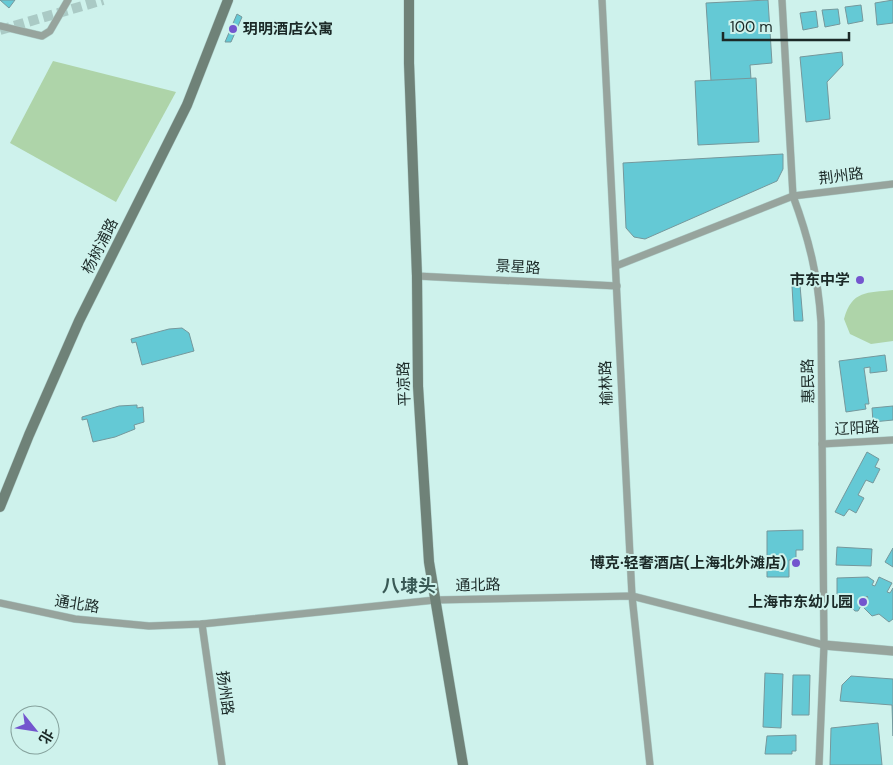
<svg xmlns="http://www.w3.org/2000/svg" width="893" height="765" font-family="'DM Sans','Noto Sans SC',sans-serif">
<style>
.green{fill:#aed4a9}
.building{fill:#64c9d5;stroke:#75989c}
.lines{fill:none;stroke-linecap:round;stroke-linejoin:round}
.secondary-tunnel{stroke:#aacac5;stroke-width:10;stroke-dasharray:10 5;stroke-linecap:butt}
.minor-casing{stroke:#aecec9;stroke-width:8}
.tertiary-casing{stroke:#aecec9;stroke-width:10}
.secondary-casing{stroke:#aecec9;stroke-width:11}
.minor{stroke:#97a49d;stroke-width:7}
.tertiary{stroke:#97a49d;stroke-width:9}
.secondary{stroke:#6f8278;stroke-width:10}
.poi-dot{fill:#7355ce;stroke:#cef2ec;stroke-width:2}
.labels{text-anchor:middle;dominant-baseline:central;stroke-width:4;stroke-linejoin:round;paint-order:stroke}
.poi-label{font-size:15px;font-weight:bold;fill:#1b2927;stroke:#cef2ec;text-anchor:end}
.street-label{font-size:15px;fill:#1b2927;stroke:#cef2ec}
.quarter-label{font-size:18px;font-weight:bold;fill:#395955;stroke:#cef2ec}
</style>
<rect width="100%" height="100%" fill="#cef2ec"/>
<g class="green">
<path d="M53,61L176,92L116,202L10,143Z"/>
<path d="M893,290V341L871,344L850,334L844,319C852,290 867,293 893,290Z"/>
</g>
<g class="building">
<path d="M0,0H15L9,8Z"/>
<path d="M768,0L772,63L750,65L751,79L711,81L706,3Z"/>
<path d="M893,0V23L877,25L875,3Z"/>
<path d="M861,5L863,21L848,24L845,7Z"/>
<path d="M838,9L840,24L825,27L822,10Z"/>
<path d="M816,11L818,27L803,30L800,13Z"/>
<path d="M237,14L242,17L231,42H225Z"/>
<path d="M842,52L843,65L827,82L830,119L806,122L800,57Z"/>
<path d="M756,78L759,142L698,145L695,81Z"/>
<path d="M783,154V169L777,181L645,239L634,237L626,228L623,163Z"/>
<path d="M800,285L803,321H794L792,286Z"/>
<path d="M182,328L189,333L194,351L142,365L136,342L132,343L131,339L169,329Z"/>
<path d="M885,355L887,371L870,373V367L864,368L869,404H865L866,409L846,412L839,361Z"/>
<path d="M137,405V408L143,407L144,422L134,425L135,429L115,437L93,442L87,419L82,420V417L119,406Z"/>
<path d="M893,406V420L873,422L872,408Z"/>
<path d="M867,452L879,459L875,467L880,469L873,483L866,480L858,495L864,498L856,513L849,509L844,516L835,512Z"/>
<path d="M803,530V550H796V560H789V577H767V531Z"/>
<path d="M837,547L872,549L871,566L836,565Z"/>
<path d="M893,548V567L885,562Z"/>
<path d="M868,577L874,581L872,585L875,586L879,577L892,583L887,592L890,593L893,588V619L889,622L879,614L872,616L863,607L868,597L867,596L858,611H855L837,594V578Z"/>
<path d="M765,673L783,674L781,728L763,727Z"/>
<path d="M793,675H810L809,715H792Z"/>
<path d="M851,676L893,679V736L892,705L840,701L842,685Z"/>
<path d="M878,723L882,765H830L831,728Z"/>
<path d="M796,735V751H792V754H765L767,736Z"/>
</g>
<g class="lines">
<path class="secondary-tunnel" d="M0,30L103,0"/>
<g class="minor-casing">
<g id="minor">
<path d="M602,0L632,596L650,765"/>
<path d="M782,0L793,196C809,239 818,276 821,322L824,645L819,765"/>
<path d="M0,26L42,36L50,31L68,0"/>
<path d="M616,266L793,196L893,184"/>
<path d="M417,276L617,286"/>
<path d="M822,444L893,440"/>
<path d="M0,603L75,619L149,626L202,624L435,600L632,596L824,645"/>
<path d="M202,624L222,765"/>
</g>
</g>
<g class="tertiary-casing">
<path id="tertiary" d="M824,645L893,651"/>
</g>
<g class="secondary-casing">
<g id="secondary">
<path d="M409,0V63L417,276L418,386L429,562L463,765"/>
<path d="M0,507L29,435L79,321L187,105L228,0"/>
</g>
</g>
<use href="#minor" class="minor"/>
<use href="#tertiary" class="tertiary"/>
<use href="#secondary" class="secondary"/>
</g>
<g class="poi-dot">
<circle cx="233" cy="29" r="5"/>
<circle cx="860" cy="280" r="5"/>
<circle cx="796" cy="563" r="5"/>
<circle cx="863" cy="602" r="5"/>
</g>
<g class="labels">
<g class="poi-label">
<text x="243" y="29" text-anchor="start">玥明酒店公寓</text>
<text x="850" y="280">市东中学</text>
<text x="786" y="563">博克·轻奢酒店(上海北外滩店)</text>
<text x="853" y="602">上海市东幼儿园</text>
</g>
<g class="street-label">
<text transform="translate(841 176) rotate(-7)">荆州路</text>
<text transform="translate(100 246) rotate(-63)">杨树浦路</text>
<text transform="translate(518 267) rotate(3)">景星路</text>
<text transform="translate(808 381) rotate(-91)">惠民路</text>
<text transform="translate(606 383) rotate(-92)">榆林路</text>
<text transform="translate(404 384) rotate(-92)">平凉路</text>
<text transform="translate(857 428) rotate(-3)">辽阳路</text>
<text transform="translate(478 585) rotate(-1)">通北路</text>
<text transform="translate(77 604) rotate(9)">通北路</text>
<text transform="translate(225 693) rotate(82)">扬州路</text>
</g>
<g class="quarter-label">
<text x="409" y="586">八埭头</text>
</g>
</g>
<g transform="translate(35 730) rotate(120)"><circle r="24" fill="#cef2ec" stroke="#86a29d"/>
<path d="M0-4L9 19L0 12L-9 19Z" fill="#7355ce"/>
<text y="-8" font-size="14" font-weight="bold" text-anchor="middle" fill="#1b2927">北</text>
</g>
<path d="M723 32v8h126v-8" fill="none" stroke="#1b2927" stroke-width="2.5"/>
<text x="730" y="32" font-size="15" fill="#1b2927" stroke="#cef2ec" stroke-width="4" paint-order="stroke">100 m</text>
</svg>
